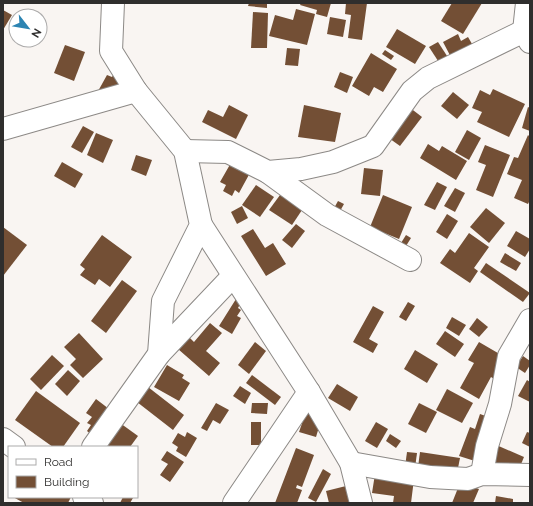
<svg xmlns="http://www.w3.org/2000/svg" width="533" height="506" font-family="Raleway,sans-serif">
<style>
.building{fill:#734f35}
.lines{fill:none;stroke-linecap:round;stroke-linejoin:round}
.street-casing{stroke:#8c8986;stroke-width:24}
.street{stroke:#fff;stroke-width:22}
</style>
<rect width="100%" height="100%" fill="#f9f5f2"/>
<g class="building">
<path d="M249,3H267V8L248,6Z"/>
<path d="M301,3H331L327,17L316,14L317,10L300,5Z"/>
<path d="M346,3H367L362,40L348,38L351,15L345,14Z"/>
<path d="M452,3H482L463,34L441,21Z"/>
<path d="M296,9L315,14L307,45L269,36L275,15L293,20Z"/>
<path d="M3,10L12,15L3,30Z"/>
<path d="M253,12L268,13L267,48H251Z"/>
<path d="M330,17L346,20L343,37L327,34Z"/>
<path d="M397,29L426,46L415,64L386,47Z"/>
<path d="M458,34L461,41L468,37L475,49L453,61L443,42Z"/>
<path d="M438,42L449,59L440,64L429,47Z"/>
<path d="M65,45L85,52L74,81L54,73Z"/>
<path d="M287,48L300,49L298,66L285,65Z"/>
<path d="M385,50L394,56L391,60L382,54Z"/>
<path d="M371,53L397,69L383,92L374,87L369,96L352,86Z"/>
<path d="M115,72L129,79L120,96L97,93L107,75L112,77Z"/>
<path d="M340,72L353,77L347,93L334,87Z"/>
<path d="M493,89L525,104L509,137L477,122L482,112L472,108L480,90L490,95Z"/>
<path d="M453,92L469,105L457,119L441,106Z"/>
<path d="M229,105L248,115L236,139L202,122L208,110L223,117Z"/>
<path d="M304,105L341,113L335,142L298,137Z"/>
<path d="M409,107L422,117L400,146L386,136Z"/>
<path d="M528,107L530,108V131L522,128Z"/>
<path d="M83,126L94,132L82,153L71,147Z"/>
<path d="M467,130L481,138L469,160L455,152Z"/>
<path d="M96,133L113,140L103,163L87,155Z"/>
<path d="M528,135L530,137V200L528,204L514,198L522,180L507,174L514,157L518,158Z"/>
<path d="M428,144L439,151L442,146L467,161L456,180L420,158Z"/>
<path d="M485,145L510,155L493,197L476,190L486,165L478,162Z"/>
<path d="M136,155L152,160L146,176L131,170Z"/>
<path d="M232,161L251,171L239,193L235,190L232,196L223,191L226,185L220,182Z"/>
<path d="M62,162L83,174L75,188L54,176Z"/>
<path d="M364,168L383,170L380,196L361,194Z"/>
<path d="M437,182L447,187L435,210L424,205Z"/>
<path d="M256,185L274,197L260,217L242,205Z"/>
<path d="M455,188L465,193L455,212L444,206Z"/>
<path d="M280,195L302,210L292,225L269,210Z"/>
<path d="M383,195L412,207L399,239L370,227Z"/>
<path d="M338,201L344,204L339,213L333,210Z"/>
<path d="M242,206L248,218L237,224L231,212Z"/>
<path d="M486,208L505,223L489,243L470,227Z"/>
<path d="M447,214L458,221L447,239L436,232Z"/>
<path d="M296,224L305,231L292,248L282,240Z"/>
<path d="M3,227L27,245L3,276Z"/>
<path d="M253,229L265,248L273,243L286,264L266,276L241,236Z"/>
<path d="M516,231L530,239V249L525,257L507,246Z"/>
<path d="M469,233L489,247L474,268L478,271L470,283L440,263L450,249L455,253Z"/>
<path d="M102,235L132,257L110,287L99,279L95,285L80,275L85,269L80,265Z"/>
<path d="M406,235L411,238L406,246L401,243Z"/>
<path d="M505,253L521,263L516,271L500,262Z"/>
<path d="M486,263L530,293L523,302L480,272Z"/>
<path d="M122,280L137,291L106,333L91,321Z"/>
<path d="M236,299L241,302L238,308L241,310L237,316L241,318L232,334L219,326Z"/>
<path d="M408,302L415,306L406,321L399,317Z"/>
<path d="M373,306L384,312L369,339L378,344L373,353L353,342Z"/>
<path d="M452,317L466,325L459,336L446,328Z"/>
<path d="M477,318L488,327L479,337L469,329Z"/>
<path d="M210,323L222,333L206,351L220,363L209,376L178,349L189,337L194,342Z"/>
<path d="M445,331L464,344L455,357L436,344Z"/>
<path d="M79,333L103,359L83,378L70,365L76,359L64,347Z"/>
<path d="M255,342L266,351L249,374L238,365Z"/>
<path d="M479,342L503,356L494,379L491,377L479,399L460,388L474,363L468,360Z"/>
<path d="M415,350L438,364L427,383L404,369Z"/>
<path d="M52,355L64,366L41,390L30,379Z"/>
<path d="M523,356L530,361V365L525,373L516,367Z"/>
<path d="M167,365L184,375L182,378L190,383L179,401L154,387Z"/>
<path d="M68,370L80,381L67,396L55,384Z"/>
<path d="M252,375L281,397L275,405L246,383Z"/>
<path d="M527,380L530,382V402L518,396Z"/>
<path d="M337,384L358,397L350,411L328,398Z"/>
<path d="M240,386L251,393L245,404L233,396Z"/>
<path d="M148,387L184,415L173,430L137,402Z"/>
<path d="M447,389L473,403L462,423L436,410Z"/>
<path d="M36,391L80,423L63,447H53L15,420Z"/>
<path d="M96,399L113,412L93,436L87,431L91,425L87,423L92,417L86,413Z"/>
<path d="M216,403L229,410L220,424L213,420L207,431L201,428Z"/>
<path d="M252,403H268L267,414L251,413Z"/>
<path d="M419,403L437,412L426,433L408,424Z"/>
<path d="M306,412L322,417L316,437L299,432Z"/>
<path d="M480,414L494,419L478,462L459,456L470,427L475,429Z"/>
<rect x="251" y="422" width="10" height="23"/>
<path d="M376,422L388,429L377,448L365,441Z"/>
<path d="M120,423L138,436L130,447H107L105,446Z"/>
<path d="M187,432L197,438L186,457L176,451L178,447L172,443L178,433L185,437Z"/>
<path d="M527,432L530,433V447L522,443Z"/>
<path d="M390,434L401,441L396,448L386,441Z"/>
<path d="M494,444L524,457L517,474L487,461Z"/>
<path d="M296,448L314,455L302,487L297,485L296,488L302,490L297,503H275Z"/>
<path d="M167,451L184,462L170,482L160,475L168,464L161,460Z"/>
<path d="M407,452L417,453L415,468L405,467Z"/>
<path d="M420,452L460,458L457,473L418,467Z"/>
<path d="M323,469L331,474L316,502L308,498Z"/>
<path d="M375,474L414,479L411,503H393L394,496L372,493Z"/>
<path d="M350,485L354,503H329L326,491Z"/>
<path d="M467,485L479,489L473,503H452L458,488L465,490Z"/>
<path d="M496,496L513,499V503H495Z"/>
<path d="M13,497H71L68,503H24Z"/>
<path d="M123,497H131L133,498L130,503H120Z"/>
</g>
<g class="lines">
<g class="street-casing">
<g id="street">
<path d="M527,3L524,31L530,42"/>
<path d="M3,129L136,91"/>
<path d="M185,151L228,152L268,172L301,169L333,162L373,146L412,91L428,78L524,31"/>
<path d="M268,172L327,215L410,260"/>
<path d="M201,225L309,392L351,463L361,503"/>
<path d="M159,354L233,276"/>
<path d="M3,439L14,447"/>
<path d="M93,447L159,354L163,301L201,225L185,151L136,91L111,51L113,3"/>
<path d="M351,463L430,477L468,479L482,474L530,475"/>
<path d="M482,474L487,446L500,404L509,356L530,320"/>
<path d="M84,497L92,503"/>
<path d="M234,503L309,392"/>
</g>
</g>
<use href="#street" class="street"/>
</g>
<rect width="533" height="506" fill="none" stroke="#2f2e2d" stroke-width="8"/>
<rect x="8" y="446" width="130" height="52" fill="#ffffff" stroke="#acabab"/>
<rect x="16" y="459" width="20" height="6" fill="#ffffff" stroke="#acabab"/>
<text x="44" y="466" font-size="12" fill="#2f2e2d">Road</text>
<rect x="16" y="476" width="20" height="12" fill="#734f35" stroke="#acabab"/>
<text x="44" y="486" font-size="12" fill="#2f2e2d">Building</text>
<g transform="translate(28 28) rotate(121)"><circle r="19" fill="#ffffff" stroke="#acabab"/>
<path d="M0-3L7 15L0 10L-7 15Z" fill="#2c84b2"/>
<text y="-6" font-size="11" font-weight="bold" text-anchor="middle" fill="#2f2e2d">N</text>
</g>
</svg>
